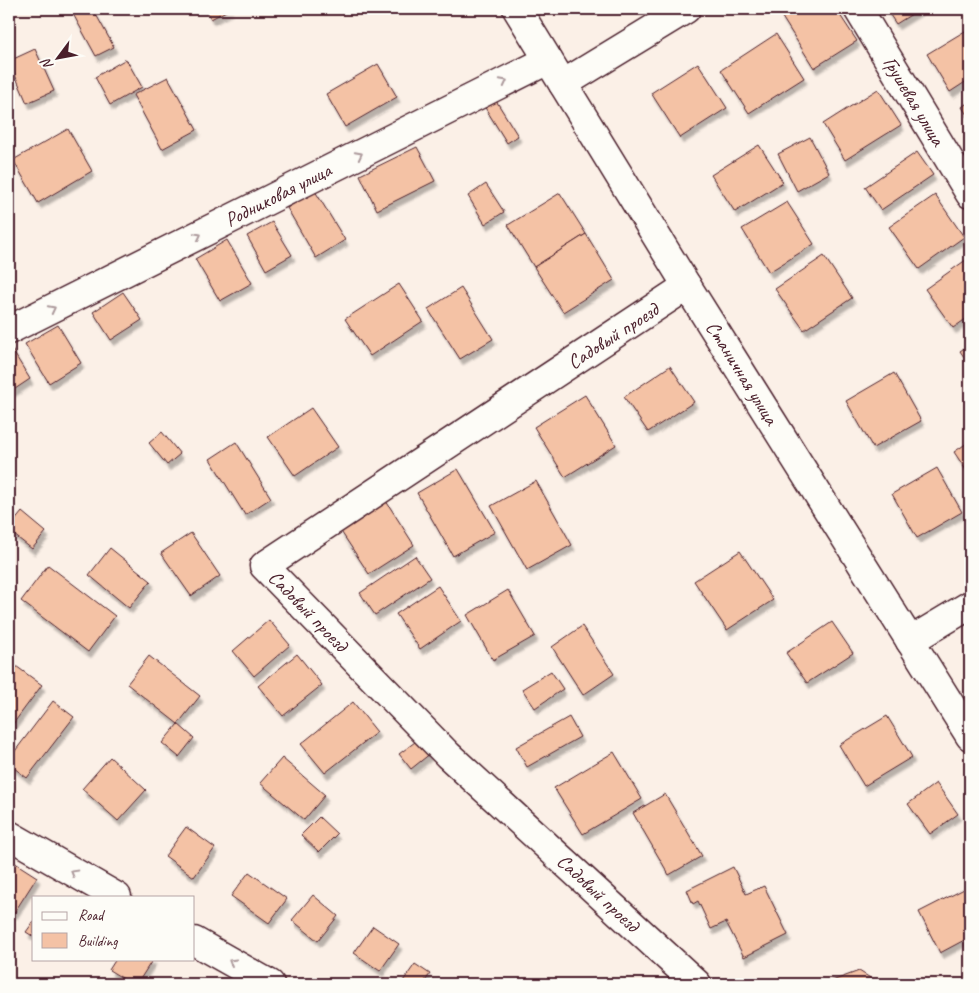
<svg xmlns="http://www.w3.org/2000/svg" width="979" height="993" font-family="Caveat,sans-serif">
<style>
.building{fill:#f4c2a5;stroke:#4a1f2b;filter:url(#shadow)}
.lines{fill:none;stroke-linecap:round;stroke-linejoin:round}
.minor-casing{stroke:#4a1f2b;stroke-width:31}
.minor{stroke:#fdfcf7;stroke-width:28}
.oneway{stroke:#ac999b}
.labels{text-anchor:middle;dominant-baseline:central;stroke-width:4;stroke-linejoin:round;paint-order:stroke}
.street-label{font-size:20px;fill:#4a1f2b;stroke:#fdfcf7}
</style>
<defs>
<filter id="shadow"><feDropShadow dx="3" dy="5.5" stdDeviation="1" flood-color="#0004"/></filter>
</defs>
<rect width="100%" height="100%" fill="#fbf0e7"/>
<filter id="ink" filterUnits="userSpaceOnUse"><feTurbulence type="fractalNoise" baseFrequency=".02" numOctaves="2"/><feDisplacementMap in="SourceGraphic" scale="10" xChannelSelector="R" yChannelSelector="G"/><feConvolveMatrix kernelMatrix="1 2 1 2 8 2 1 2 1" color-interpolation-filters="sRGB"/></filter>
<g filter="url(#ink)">
<g class="building">
<path d="M82,9H93L114,47L96,56L73,14Z"/>
<path d="M206,9H230L211,19Z"/>
<path d="M789,9H836L857,41L814,68L780,14Z"/>
<path d="M886,9H920L896,24Z"/>
<path d="M970,28V79L950,92L927,54Z"/>
<path d="M776,34L804,78L749,113L721,70Z"/>
<path d="M35,49L54,91L27,103L9,61Z"/>
<path d="M126,59L142,87L110,105L95,77Z"/>
<path d="M698,63L727,108L680,138L651,93Z"/>
<path d="M378,64L397,97L345,127L326,94Z"/>
<path d="M168,77L197,130L162,149L133,95Z"/>
<path d="M878,89L901,125L845,160L823,124Z"/>
<path d="M495,99L518,136L507,143L484,106Z"/>
<path d="M970,101V120L962,107Z"/>
<path d="M68,129L92,171L38,203L13,160Z"/>
<path d="M810,137L829,173L797,191L778,154Z"/>
<path d="M759,145L783,182L735,212L711,175Z"/>
<path d="M417,147L435,181L377,210L360,175Z"/>
<path d="M917,152L933,175L881,210L865,187Z"/>
<path d="M486,184L504,212L485,224L468,196Z"/>
<path d="M315,191L345,240L316,258L287,208Z"/>
<path d="M560,193L586,234L534,267L508,225Z"/>
<path d="M935,195L964,237L919,269L889,227Z"/>
<path d="M787,202L814,244L769,272L742,229Z"/>
<path d="M272,222L292,255L266,270L247,236Z"/>
<path d="M586,234L614,280L563,312L534,267Z"/>
<path d="M227,240L252,283L220,301L195,259Z"/>
<path d="M824,256L852,298L804,330L775,289Z"/>
<path d="M970,257V316L953,328L925,289Z"/>
<path d="M399,284L423,321L370,356L345,319Z"/>
<path d="M461,288L493,339L460,359L428,309Z"/>
<path d="M123,292L142,320L111,340L93,312Z"/>
<path d="M58,325L81,363L49,383L25,344Z"/>
<path d="M970,344V366L960,351Z"/>
<path d="M9,345L30,379L9,393Z"/>
<path d="M670,366L694,402L648,432L624,397Z"/>
<path d="M894,373L921,421L873,448L846,401Z"/>
<path d="M585,395L616,445L565,477L534,427Z"/>
<path d="M311,408L338,447L295,476L268,437Z"/>
<path d="M162,432L180,454L167,465L149,443Z"/>
<path d="M970,441V476L954,452Z"/>
<path d="M236,442L271,498L245,515L210,459Z"/>
<path d="M937,468L962,512L917,538L892,494Z"/>
<path d="M458,469L495,532L453,556L417,493Z"/>
<path d="M536,481L572,545L527,570L491,506Z"/>
<path d="M386,501L414,545L369,574L340,530Z"/>
<path d="M22,512L46,532L32,549L9,531V528Z"/>
<path d="M191,533L220,576L191,596L161,553Z"/>
<path d="M110,548L151,581L129,608L89,575Z"/>
<path d="M740,551L773,600L727,630L694,581Z"/>
<path d="M415,556L430,578L375,615L360,593Z"/>
<path d="M48,565L115,616L88,652L21,601Z"/>
<path d="M438,586L461,621L420,649L396,614Z"/>
<path d="M508,590L535,636L493,660L467,615Z"/>
<path d="M269,620L290,645L254,676L233,651Z"/>
<path d="M832,622L853,653L807,683L786,653Z"/>
<path d="M582,626L614,674L583,695L552,647Z"/>
<path d="M297,654L322,685L283,716L258,686Z"/>
<path d="M149,656L200,696L178,724L127,684Z"/>
<path d="M9,661L42,685L10,728L9,727Z"/>
<path d="M551,671L563,689L535,708L522,689Z"/>
<path d="M53,701L74,717L27,778L9,764V759Z"/>
<path d="M353,702L377,732L325,773L301,744Z"/>
<path d="M887,716L912,757L864,786L839,745Z"/>
<path d="M569,717L580,737L527,767L516,747Z"/>
<path d="M178,724L194,738L179,757L162,743Z"/>
<path d="M419,739L431,753L411,769L399,754Z"/>
<path d="M614,752L642,799L583,834L554,788Z"/>
<path d="M110,757L146,790L118,821L82,789Z"/>
<path d="M282,758L325,795L304,820L260,783Z"/>
<path d="M936,783L958,814L930,834L908,804Z"/>
<path d="M665,794L702,856L669,875L633,813Z"/>
<path d="M319,817L337,834L319,852L301,835Z"/>
<path d="M186,827L215,848L194,877L165,856Z"/>
<path d="M9,859L37,877L14,913L9,910Z"/>
<path d="M733,867L746,894L764,886L788,935L744,957L726,922L711,929L698,901L693,904L687,890Z"/>
<path d="M249,872L287,899L269,923L231,896Z"/>
<path d="M970,886V937L940,953L919,912Z"/>
<path d="M313,895L338,916L318,941L292,920Z"/>
<path d="M34,921V937L26,932Z"/>
<path d="M373,926L399,944L380,971L354,953Z"/>
<path d="M116,959H153L137,984H132L109,970Z"/>
<path d="M415,964L430,974L423,984H401Z"/>
<path d="M859,971L880,984H830L832,981Z"/>
</g>
<g class="lines">
<g class="minor-casing">
<g id="minor">
<path d="M517,9L687,286L970,736"/>
<path d="M858,9L970,194"/>
<path d="M563,84L686,9"/>
<path d="M687,286L264,566L448,755L697,984"/>
<path d="M9,330L548,60"/>
<path d="M910,641L970,605"/>
<path d="M9,835L117,897"/>
<path d="M194,941L270,984"/>
</g>
</g>
<use href="#minor" class="minor"/>
</g>
<defs><path id="oneway-chevron" d="M-2-3.5L2.5 0L-2 3.5" fill="none" stroke-width="1.6" stroke-linecap="round" stroke-linejoin="round" transform="scale(1.25)"/></defs>
<g class="oneway">
<use href="#oneway-chevron" transform="translate(504 82) rotate(-27)"/>
<use href="#oneway-chevron" transform="translate(359 155) rotate(-27)"/>
<use href="#oneway-chevron" transform="translate(198 236) rotate(-27)"/>
<use href="#oneway-chevron" transform="translate(52 309) rotate(-27)"/>
<use href="#oneway-chevron" transform="translate(74 873) rotate(-150)"/>
<use href="#oneway-chevron" transform="translate(232 962) rotate(-150)"/>
</g>
</g>
<g class="labels">
<g class="street-label">
<text transform="translate(914 101) rotate(59)">Грушевая улица</text>
<text transform="translate(278 195) rotate(-27)">Родниковая улица</text>
<text transform="translate(613 336) rotate(-33)">Садовый проезд</text>
<text transform="translate(742 373) rotate(58)">Станичная улица</text>
<text transform="translate(308 611) rotate(46)">Садовый проезд</text>
<text transform="translate(598 893) rotate(43)">Садовый проезд</text>
</g>
</g>
<rect width="979" height="993" fill="none" stroke="#fdfcf7" stroke-width="30"/>
<rect x="15" y="15" width="949" height="963" fill="none" stroke="#4a1f2b" stroke-width="2" filter="url(#ink)"/>
<rect x="32" y="896" width="162" height="65" fill="#fdfcf7" stroke="#b5a4a5"/>
<rect x="42" y="912" width="25" height="8" fill="#fdfcf7" stroke="#b5a4a5"/>
<text x="78" y="920" font-size="15" fill="#4a1f2b">Road</text>
<rect x="42" y="933" width="25" height="15" fill="#f4c2a5" stroke="#b5a4a5"/>
<text x="78" y="946" font-size="15" fill="#4a1f2b">Building</text>
<g transform="translate(58 58) rotate(238)" stroke="#fdfcf7" stroke-width="4" paint-order="stroke">
<path d="M0-4L9 19L0 12L-9 19Z" fill="#4a1f2b"/>
<text y="-8" font-size="14" font-weight="bold" text-anchor="middle" fill="#4a1f2b">N</text>
</g>
</svg>
